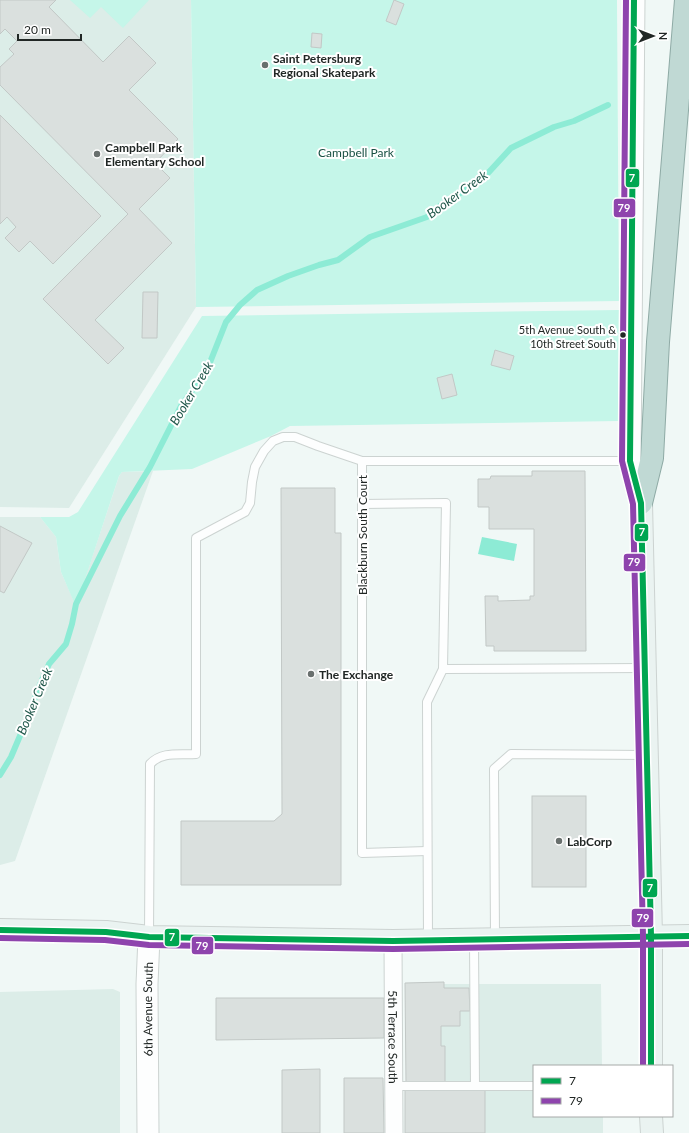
<svg xmlns="http://www.w3.org/2000/svg" width="689" height="1133" font-family="Lato,sans-serif">
<style>
.built{fill:#dcede8}
.green{fill:#c5f6e9}
.water{fill:#8debd5}
.lines{fill:none;stroke-linecap:round;stroke-linejoin:round}
.stream{stroke:#8debd5;stroke-width:6}
.building{fill:#dae0de;stroke:#c2c8c6}
.service-casing{stroke:#ccd3d1;stroke-width:10}
.minor-casing{stroke:#ccd3d1;stroke-width:19}
.tertiary-casing{stroke:#ccd3d1;stroke-width:23}
.secondary-casing{stroke:#ccd3d1;stroke-width:24}
.motorway-casing{stroke:#8eaaa5;stroke-width:24}
.service{stroke:#fdfefe;stroke-width:8}
.minor{stroke:#fdfefe;stroke-width:17}
.tertiary{stroke:#fdfefe;stroke-width:21}
.secondary{stroke:#eaf3f1;stroke-width:22}
.motorway{stroke:#c0d9d4;stroke-width:22}
.bus-1-casing{stroke:#fff;stroke-width:9}
.bus-2-casing{stroke:#fff;stroke-width:9}
.bus-1{stroke:#00a651;stroke-width:6}
.bus-2{stroke:#8e44ad;stroke-width:6}
.poi-dot{fill:#69706e;stroke:#fff;stroke-width:1.5}
.bus-dot{fill:#212725;stroke:#fff;stroke-width:1.5}
.labels{text-anchor:middle;dominant-baseline:central;stroke-width:4;stroke-linejoin:round;paint-order:stroke}
.bus-label{font-size:11px;fill:#212725;stroke:#fff;text-anchor:end}
.poi-label{font-size:12px;font-weight:bold;fill:#212725;stroke:#fff;text-anchor:start}
.park-label{font-size:12px;fill:#185043;stroke:#fff}
.street-label{font-size:12px;fill:#212725;stroke:#fff}
.water-label{font-size:13px;font-style:italic;fill:#20574a;stroke:#fff}
.line-badge{stroke:#fff;stroke-width:1.5}
.badge-label{font-size:11px;text-anchor:middle;font-weight:bold;fill:#fff}
</style>
<rect width="100%" height="100%" fill="#f0f8f6"/>
<g class="built">
<path d="M0,0H191L196,307L69,508L0,507Z"/>
<path d="M153,471L15,861L0,865V517H40L56,537L61,572L76,606L119,476L122,472Z"/>
<path d="M406,984H601L602,1066H534V1116H603V1133H408Z"/>
<path d="M113,989L120,992V1133H0V992Z"/>
</g>
<g class="green">
<path d="M70,0H149L123,28L101,7L90,18Z"/>
<path d="M191,0H617L619,301L196,307Z"/>
<path d="M619,310L618,421L290,426L271,436L192,469L122,472L119,476L112,497L76,607L61,572L56,537L40,517H69L78,512L202,316Z"/>
</g>
<path class="water" d="M482,537L517,544L514,561L478,554Z"/>
<g class="lines">
<path class="stream" d="M0,775L11,757L25,724L39,687L49,664L66,644L72,624L76,604L120,516L150,467L181,406L207,370L226,322L240,305L257,290L288,276L319,265L338,260L370,237L427,217L442,204L462,192L489,172L511,148L554,127L574,121L608,105"/>
</g>
<g class="building">
<path d="M0,0H56L49,7L103,62L129,36L156,63L129,90L178,139L155,163L170,178L139,209L172,243L95,320L124,348L108,364L43,299L128,214L0,85V67L14,54L9,49L17,41L5,29L0,34Z"/>
<path d="M394,0L404,4L396,25L386,21Z"/>
<path d="M312,33L322,34L321,48L311,47Z"/>
<path d="M0,115L101,216L53,264L30,241L19,252L5,238L16,227L7,217L0,224Z"/>
<path d="M143,292H158L157,338H142Z"/>
<path d="M495,350L514,356L510,370L491,365Z"/>
<path d="M452,374L457,395L442,399L437,378Z"/>
<path d="M532,471H585L586,651H494V646H486L485,596H498V601L530,600V596H534V529H489V507H478V479H490L491,476H532Z"/>
<path d="M281,488H335V533H341V885H181V821H274L282,814Z"/>
<path d="M0,526L32,543L4,593L0,591Z"/>
<rect x="532" y="796" width="54" height="91"/>
<path d="M444,982V988H469L470,1011H460V1026H441V1046H445V1083L406,1084L405,983Z"/>
<path d="M216,998H384V1038L216,1040Z"/>
<path d="M320,1069V1133H282V1070Z"/>
<path d="M344,1078H383L384,1133H344Z"/>
<rect x="405" y="1090" width="80" height="43"/>
</g>
<g class="lines">
<g class="service-casing">
<g id="service">
<path d="M362,461V853L427,851"/>
<path d="M362,504L446,503L443,669L427,702L428,940"/>
<path d="M443,669L644,668"/>
<path d="M149,937L150,764C162,751 179,755 196,754V538L245,512L250,503L252,482L255,467L264,451L273,441L283,437H295L318,446L362,461H630"/>
<path d="M495,938L494,769L511,754L646,755"/>
<path d="M474,941L475,1086"/>
<path d="M395,1086H534"/>
</g>
</g>
<g class="minor-casing">
<g id="minor">
<path id="s1" d="M393,941L394,1133"/>
</g>
</g>
<g class="tertiary-casing">
<g id="tertiary">
<path d="M634,0L630,461L641,503"/>
<path id="s2" d="M148,1133L147,984L149,937"/>
</g>
</g>
<g class="secondary-casing">
<g id="secondary">
<path d="M641,503L651,936V1066"/>
<path d="M0,930L106,932L149,937L393,941L689,936"/>
<path d="M651,1116L652,1133"/>
</g>
</g>
<g class="motorway-casing">
<path id="motorway" d="M641,503L652,458L658,342L686,0"/>
</g>
<use href="#service" class="service"/>
<use href="#minor" class="minor"/>
<use href="#tertiary" class="tertiary"/>
<use href="#secondary" class="secondary"/>
<use href="#motorway" class="motorway"/>
<g class="bus-1-casing">
<g id="bus-1">
<path d="M634,0L630,461L641,503L651,936V1066"/>
<path d="M0,930L106,932L149,937L393,941L689,936"/>
</g>
</g>
<g class="bus-2-casing">
<g id="bus-2">
<path d="M626,0L622,461L633,504L643,936V1066"/>
<path d="M0,938L105,940L149,945L393,949L689,944"/>
</g>
</g>
<use href="#bus-1" class="bus-1"/>
<use href="#bus-2" class="bus-2"/>
</g>
<g class="poi-dot">
<circle cx="265" cy="65" r="4"/>
<circle cx="97" cy="154" r="4"/>
<circle cx="311" cy="674" r="4"/>
<circle cx="559" cy="841" r="4"/>
</g>
<circle class="bus-dot" cx="623" cy="335" r="3.5"/>
<g class="labels">
<g class="bus-label">
<text x="616" y="329">5th Avenue South &amp;<tspan x="616" dy="14">10th Street South</tspan></text>
</g>
<g class="poi-label">
<text x="273" y="58">Saint Petersburg<tspan x="273" dy="14">Regional Skatepark</tspan></text>
<text x="105" y="147">Campbell Park<tspan x="105" dy="14">Elementary School</tspan></text>
<text x="319" y="674">The Exchange</text>
<text x="567" y="841">LabCorp</text>
</g>
<g class="park-label">
<text x="356" y="152">Campbell Park</text>
</g>
<g class="street-label">
<text transform="translate(362 535) rotate(-90)">Blackburn South Court</text>
<text stroke="none"><textPath href="#s2" startOffset="124">6th Avenue South</textPath></text>
<text stroke="none"><textPath href="#s1" startOffset="96">5th Terrace South</textPath></text>
</g>
<g class="water-label">
<text transform="translate(457 194) rotate(-36)">Booker Creek</text>
<text transform="translate(191 393) rotate(-59)">Booker Creek</text>
<text transform="translate(34 701) rotate(-67)">Booker Creek</text>
</g>
</g>
<g class="line-badge">
<rect x="625" y="168" width="15" height="20" rx="4" fill="#00a651"/>
<rect x="613" y="198" width="23" height="20" rx="4" fill="#8e44ad"/>
<rect x="634" y="523" width="15" height="19" rx="4" fill="#00a651"/>
<rect x="623" y="553" width="23" height="19" rx="4" fill="#8e44ad"/>
<rect x="642" y="878" width="16" height="20" rx="4" fill="#00a651"/>
<rect x="631" y="908" width="23" height="20" rx="4" fill="#8e44ad"/>
<rect x="164" y="928" width="16" height="19" rx="4" fill="#00a651"/>
<rect x="191" y="936" width="23" height="19" rx="4" fill="#8e44ad"/>
</g>
<g class="badge-label">
<text x="632" y="182">7</text>
<text x="624" y="212">79</text>
<text x="642" y="536">7</text>
<text x="634" y="566">79</text>
<text x="650" y="892">7</text>
<text x="643" y="922">79</text>
<text x="172" y="941">7</text>
<text x="202" y="950">79</text>
</g>
<rect x="533" y="1065" width="140" height="52" fill="#ffffff" stroke="#a6a9a8"/>
<rect x="541" y="1078" width="20" height="6" fill="#00a651" stroke="#a6a9a8"/>
<text x="569" y="1085" font-size="12" fill="#212725">7</text>
<rect x="541" y="1098" width="20" height="6" fill="#8e44ad" stroke="#a6a9a8"/>
<text x="569" y="1105" font-size="12" fill="#212725">79</text>
<g transform="translate(653 36) rotate(90)" stroke="#ffffff" stroke-width="3" paint-order="stroke">
<path d="M0-3L7 15L0 10L-7 15Z" fill="#212725"/>
<text y="-6" font-size="11" font-weight="bold" text-anchor="middle" fill="#212725">N</text>
</g>
<path d="M18 34v6h63v-6" fill="none" stroke="#212725" stroke-width="2"/>
<text x="24" y="34" font-size="12" fill="#212725" stroke="#ffffff" stroke-width="3" paint-order="stroke">20 m</text>
</svg>
